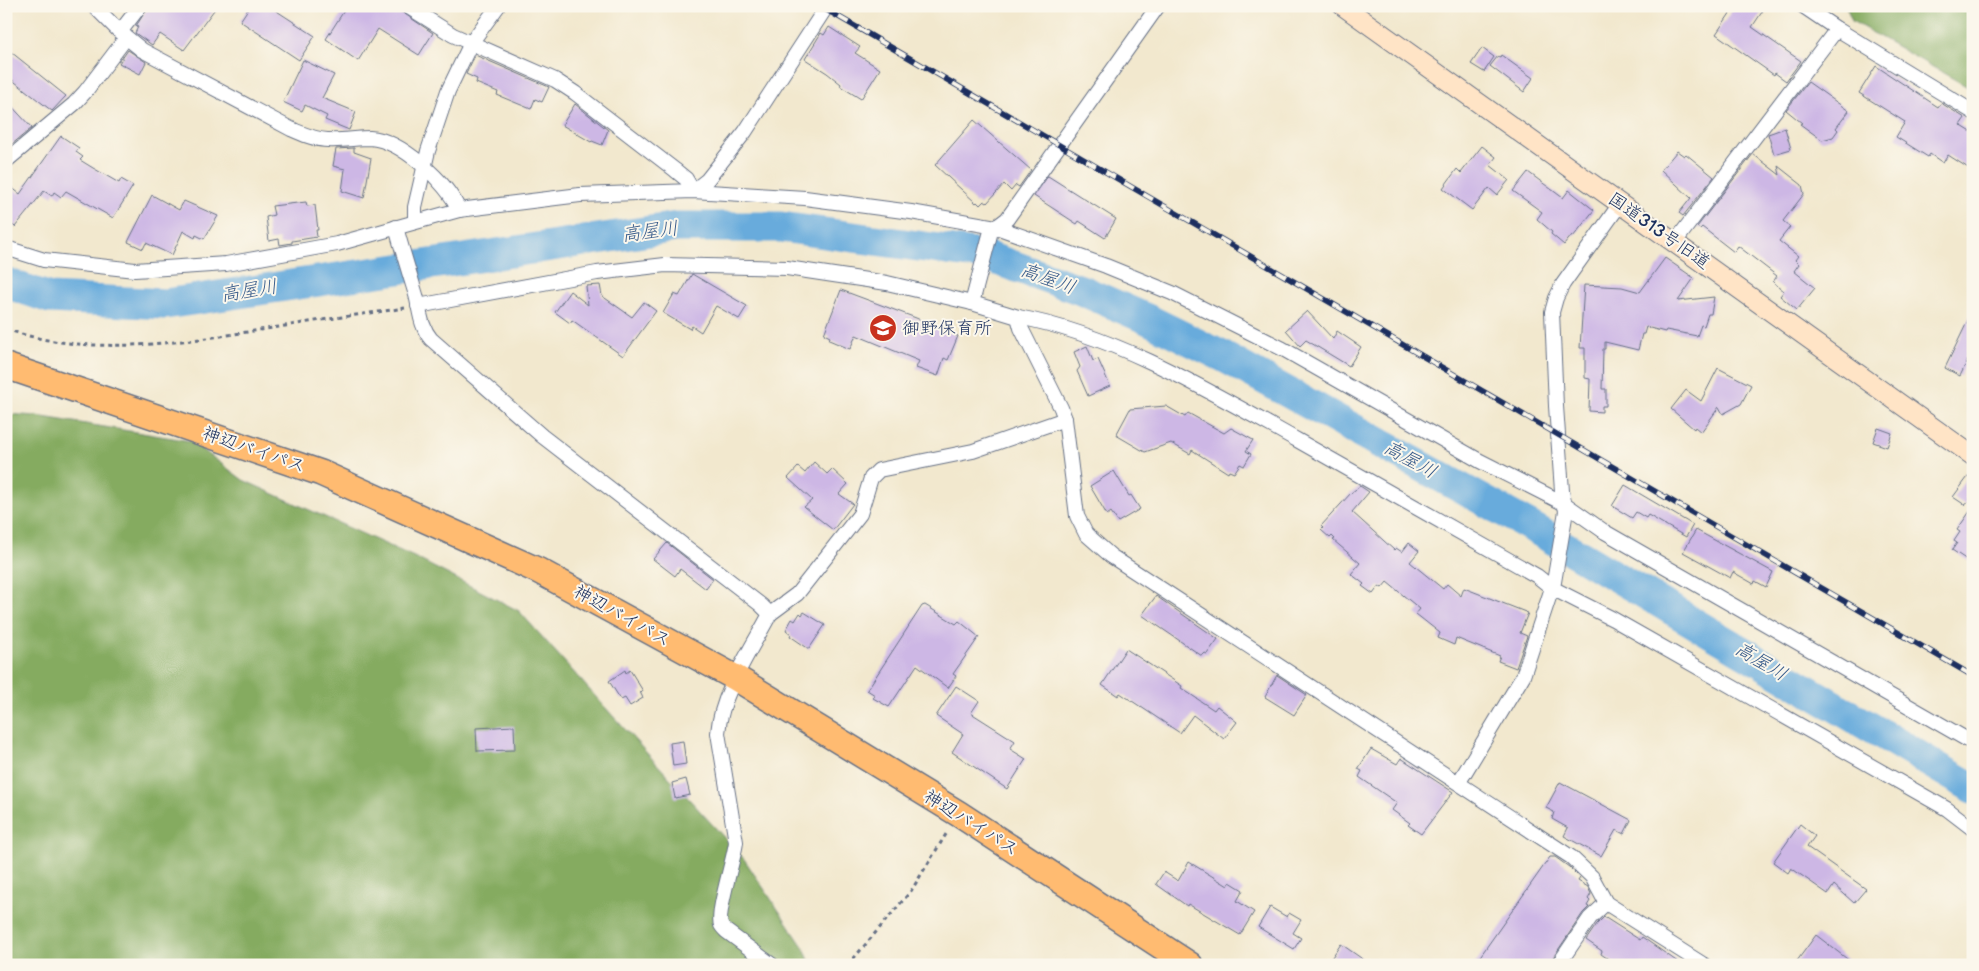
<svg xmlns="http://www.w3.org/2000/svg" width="1979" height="971" font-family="'Balsamiq Sans','Klee One',sans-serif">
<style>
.forest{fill:#85ab60;stroke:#506d5f}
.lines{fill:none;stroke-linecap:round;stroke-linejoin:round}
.river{stroke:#67abdc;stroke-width:31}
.building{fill:#cdb7e5}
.street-casing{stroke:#667085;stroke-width:16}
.secondary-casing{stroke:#667085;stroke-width:21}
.highway-casing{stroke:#667085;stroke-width:28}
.path{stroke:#667085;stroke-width:3;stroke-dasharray:4 4;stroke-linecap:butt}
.street{stroke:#fff;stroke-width:14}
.secondary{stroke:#ffe4c6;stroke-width:19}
.highway{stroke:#ffbb71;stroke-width:25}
.rail-casing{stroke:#1b2f5e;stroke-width:5.5}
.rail{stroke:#fbf7ec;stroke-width:4;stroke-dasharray:11;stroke-linecap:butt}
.labels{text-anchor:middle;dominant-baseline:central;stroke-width:4;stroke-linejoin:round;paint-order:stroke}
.street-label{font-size:18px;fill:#1b2f5e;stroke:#fbf7ec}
.poi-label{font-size:18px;fill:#1b2f5e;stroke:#fbf7ec;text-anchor:start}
.water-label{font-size:19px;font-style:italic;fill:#365a8a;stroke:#fbf7ec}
</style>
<rect width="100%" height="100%" fill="#fbf7ec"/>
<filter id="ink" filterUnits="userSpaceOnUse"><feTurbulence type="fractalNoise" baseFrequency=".02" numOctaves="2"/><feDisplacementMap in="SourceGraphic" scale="10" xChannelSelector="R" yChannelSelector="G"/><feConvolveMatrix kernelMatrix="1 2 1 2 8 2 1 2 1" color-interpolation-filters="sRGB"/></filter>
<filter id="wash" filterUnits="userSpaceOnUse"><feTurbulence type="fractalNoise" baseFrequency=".0096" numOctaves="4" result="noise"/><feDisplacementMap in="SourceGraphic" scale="20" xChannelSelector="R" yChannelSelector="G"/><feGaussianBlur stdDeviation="1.12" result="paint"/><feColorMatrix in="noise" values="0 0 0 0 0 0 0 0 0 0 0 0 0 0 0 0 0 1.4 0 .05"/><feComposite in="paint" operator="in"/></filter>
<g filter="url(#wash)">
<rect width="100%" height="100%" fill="#f2e8ce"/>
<g class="forest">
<path d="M1846,6H1973V90L1852,21Z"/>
<path d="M6,414L37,416L191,441L243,480L414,557L519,611L612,715L744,859L804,948L811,965H6Z"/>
</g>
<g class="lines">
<path class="river" d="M6,283L50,298L165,304L677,227H781L983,255L1081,290L1147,319L1222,356L1537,530L1973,788"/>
</g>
<g id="blocks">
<g class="building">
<path d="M149,6H217L184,50L160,34L152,45L135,33L138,27L136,26Z"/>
<path d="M250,6H269L315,36L299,60L240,21Z"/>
<path d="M347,6H393L433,33L419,55L378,29L358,61L326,39Z"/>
<path d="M1735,6H1766L1752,27L1801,61L1786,81L1775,73L1774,75L1716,34Z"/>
<path d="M829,27L860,47L855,53L880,69L861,99L840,86L841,84L827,73L805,59L821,33L824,35Z"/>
<path d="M6,48L66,96L52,111L6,75Z"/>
<path d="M1482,48L1494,57L1484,72L1471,64Z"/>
<path d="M128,50L146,62L140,74L119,63Z"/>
<path d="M475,55L549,87L542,102L535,99L531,109L497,95L498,92L476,83L477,79L466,74Z"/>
<path d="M1501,55L1533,78L1524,92L1490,66L1498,56L1500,57Z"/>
<path d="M303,60L334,75L322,98L356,112L349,130L325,120L327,116L305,105L302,111L283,102Z"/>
<path d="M1876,66L1938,107L1941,103L1965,118L1960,125L1973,133V171L1948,155L1943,163L1930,154L1928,157L1896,137L1905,122L1859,93Z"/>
<path d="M1808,82L1849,111L1836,128L1838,130L1833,137L1822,140L1800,124L1802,123L1786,110Z"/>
<path d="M6,100L32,128L6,149Z"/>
<path d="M575,104L608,130L602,145L592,141L591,142L562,125Z"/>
<path d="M974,120L1031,170L1019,187L1016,185L1011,191L1004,184L987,203L984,201L980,205L977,202L976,203L935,165Z"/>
<path d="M1785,128L1791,149L1774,154L1768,134Z"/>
<path d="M61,136L79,148L76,152L83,157L80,160L93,168L119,183L121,179L133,186L113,218L66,191L61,197L54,192L52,196L44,191L15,227L6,220V183L20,194Z"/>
<path d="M1482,146L1496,157L1490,165L1509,180L1497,195L1489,188L1472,210L1443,188L1457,169L1461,173Z"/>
<path d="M354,148V152L371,158L364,198L342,191L345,169L333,166L336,149Z"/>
<path d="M1677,151L1684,156L1686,154L1714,177L1683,216L1679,213L1691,198L1661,170Z"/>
<path d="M1753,154L1780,175L1778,166L1802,185L1804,194L1783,221L1790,227L1779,241L1798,256L1795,260L1799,264L1794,271L1815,288L1797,310L1780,296L1784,291L1773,282L1777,276L1738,246L1734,252L1702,227L1700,229L1697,227Z"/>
<path d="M1528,172L1563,198L1569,190L1594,210L1573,237L1572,235L1564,245L1551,234L1552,232L1537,219L1542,212L1513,191Z"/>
<path d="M1048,176L1116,219L1105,238L1079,221L1077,224L1034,196Z"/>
<path d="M152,195L179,210L184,201L218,216L204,239L196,235L195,238L183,231L172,255L146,243L143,249L128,242Z"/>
<path d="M306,202L307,206L315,205L318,230H316L317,237L292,241V243L280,245L279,239L269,241L266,217L274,215L272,206Z"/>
<path d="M1665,258L1694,278L1678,301L1714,297L1711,314H1708L1704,326L1701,325L1697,336L1666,330L1665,332L1646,327L1644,334H1642L1638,350L1605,342V349H1603L1602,389H1606V406H1602V412L1589,411L1590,379L1585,378V348H1580L1584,285L1622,287L1640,292Z"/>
<path d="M692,274L747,306L739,319L716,306L701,332L692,326L690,329L663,313L674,294L679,296Z"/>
<path d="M600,285L602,296L632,317L644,302L656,311L623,356L572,320L570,323L555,312L570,291L588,305L586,286Z"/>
<path d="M841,290L916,318L958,336L948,360L944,358L938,376L916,368L919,361L856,335L850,349L829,340L830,337L824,334Z"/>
<path d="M1973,310V350L1960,376L1945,368Z"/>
<path d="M1307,311L1333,339L1337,331L1361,347L1349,366L1306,340L1300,346L1286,330Z"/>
<path d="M1087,346L1093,361L1098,359L1110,386L1088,396L1077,371L1080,367L1074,352Z"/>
<path d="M1718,368L1751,385L1741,404L1723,414L1719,407L1701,432L1695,427L1694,429L1671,409L1686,390L1701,401Z"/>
<path d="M1166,406L1185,417L1188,413L1224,433L1231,428L1253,440L1246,451L1251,454L1244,466L1240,464L1234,473L1229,471L1228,473L1192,450L1190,454L1171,443L1145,452L1116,435L1130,409Z"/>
<path d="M1878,428L1892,433L1887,447L1873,442Z"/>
<path d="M814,462L827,474L832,469L848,484L839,494L853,504L833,530L804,507L812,500L788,478L798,467L805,473Z"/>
<path d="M1973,470V495L1965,505L1953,497Z"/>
<path d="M1114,471L1129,496L1131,495L1140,509L1118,522L1111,512L1107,515L1090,486Z"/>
<path d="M1625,485L1693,525L1686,537L1648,515L1646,518L1636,512L1632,518L1612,506Z"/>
<path d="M1360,486L1369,492L1352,512L1394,550L1396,548L1402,552L1409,543L1419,551L1410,562L1443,589L1447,584L1461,596L1464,588L1528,613L1520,633L1527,636L1516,668L1498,661L1500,656L1456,638L1454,645L1438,638L1440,633L1416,614L1420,609L1387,582L1382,588L1379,586L1373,594L1362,586L1364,584L1351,574L1360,563L1333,540L1335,539L1332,536L1330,538L1321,530L1323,528L1321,526L1351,493Z"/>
<path d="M1973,507V564L1952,550L1957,543L1954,541L1960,532L1957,530Z"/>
<path d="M1696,530L1773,572L1766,587L1755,581L1754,584L1733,572L1730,578L1683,552Z"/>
<path d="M667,543L713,579L706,589L680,569L675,576L653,559Z"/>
<path d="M1156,596L1218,639L1207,654L1205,653L1202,656L1142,615Z"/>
<path d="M925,605L956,624L959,621L979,637L953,674L956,676L948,688L917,665L889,707L873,698L875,695L867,690L922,606Z"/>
<path d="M804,612L825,625L809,649L790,636L791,634L786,630L792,619L795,621L800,613L802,615Z"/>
<path d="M1126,649L1164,674L1182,686L1181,688L1214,710L1217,706L1237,722L1224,739L1193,715L1180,733L1120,693L1118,696L1102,685Z"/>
<path d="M625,670L626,673L630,670L643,691L640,692L643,698L630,706L625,698L621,700L609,681Z"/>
<path d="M1277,675L1307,695L1294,715L1265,697Z"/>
<path d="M956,686L979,701L971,713L1015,741L1010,749L1026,759L1007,789L952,752L963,734L936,716Z"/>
<path d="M514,726L515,750L477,751L476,728Z"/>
<path d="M683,741L686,764L673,766L670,743Z"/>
<path d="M1371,749L1397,764L1401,758L1453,792L1421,834L1408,825L1410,823L1392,810L1397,803L1359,777L1362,771L1358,769Z"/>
<path d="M686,779L690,795L675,798L672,783Z"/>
<path d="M1560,782L1631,820L1624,834L1616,830L1601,856L1564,836L1568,828L1552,819L1554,812L1546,808Z"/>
<path d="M1800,824L1815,836L1807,847L1866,889L1854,903L1834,885L1828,894L1791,868L1788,873L1773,862Z"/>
<path d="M1550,857H1555L1569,867L1580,878L1578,881L1588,887L1591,894L1588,899L1590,901L1587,906L1589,907L1583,913L1548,965H1474Z"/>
<path d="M1189,862L1228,886L1230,882L1243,890L1237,901L1254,912L1240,935L1188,904L1187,906L1156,884L1164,872L1178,881Z"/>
<path d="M1270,907L1287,917L1289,913L1301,920L1293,933L1301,938L1294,949L1258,927Z"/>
<path d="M1604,917L1640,940L1642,937L1682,965H1617L1601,954L1602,951L1586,940L1597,924Z"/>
<path d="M1816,935L1855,965H1794Z"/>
<path d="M1341,944L1371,965H1338L1330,960Z"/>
</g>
</g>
</g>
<g filter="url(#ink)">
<use href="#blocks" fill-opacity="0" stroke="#667085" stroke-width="1"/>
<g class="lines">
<g class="street-casing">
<g id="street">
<path d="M94,6L120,32L142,50L291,129C303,134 315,140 328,140C342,141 356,138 370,138C401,140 447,182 459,210"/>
<path d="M407,6L453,35L555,80L575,93L675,170L686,179L693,191"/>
<path d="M1158,6L1007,219L991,231L972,303L1018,317L1021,328L1061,408L1065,419L1077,516L1086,534L1111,556L1571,857L1592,877L1606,903L1704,965"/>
<path d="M1803,6L1837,29L1973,112"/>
<path d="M120,32L140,6"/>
<path d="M6,161L74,104L85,92L126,38"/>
<path d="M693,191L707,180L745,132L827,6"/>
<path d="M415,221V207L428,151L448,91L471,43L498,6"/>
<path d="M396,227C402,250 409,272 416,295C420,310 420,326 431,339L542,436L761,605L770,614C751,650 721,693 718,733L736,842C734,860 716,913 721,925C722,927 724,929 726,931L772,965"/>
<path d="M1675,242L1837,29"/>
<path d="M6,248L44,260L135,270L226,264L337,244L459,210L580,195L693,191L805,198L911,212L996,227L1106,266L1172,293L1283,349L1480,461L1565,504L1605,532L1973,743"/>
<path d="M418,306L597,273L665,265L787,268L887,283L972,303"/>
<path d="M1018,317C1116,335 1211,392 1297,440C1377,485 1457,531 1537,576L1552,588L1613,619L1947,809L1973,829"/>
<path d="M770,614L797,594L860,514L871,478L879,470L973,451L1065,419"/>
<path d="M1459,782L1523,676L1554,582L1566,511L1562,491L1556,406L1552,312L1556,298L1563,284L1620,204"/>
<path d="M1558,965L1590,918L1606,903"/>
</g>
</g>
<g class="secondary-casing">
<path id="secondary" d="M1343,6L1973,456"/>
</g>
<g class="highway-casing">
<path id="highway" d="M6,366L321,473L539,571L736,678L959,814L1190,965"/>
</g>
<g class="path">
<path d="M6,329C93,360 196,340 285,326C325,319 365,314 405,308"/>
<path d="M848,965L911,891L948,831"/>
</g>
<use href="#street" class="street"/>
<use href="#secondary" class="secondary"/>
<use href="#highway" class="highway"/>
<g class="rail-casing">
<path id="rail" d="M820,6L1973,676"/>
</g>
<use href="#rail" class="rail"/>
</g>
</g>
<defs>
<g id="school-disc" transform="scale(1.4375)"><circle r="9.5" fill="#c8321e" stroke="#fbf7ec"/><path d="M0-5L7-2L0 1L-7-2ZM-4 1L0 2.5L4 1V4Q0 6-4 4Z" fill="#fff"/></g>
</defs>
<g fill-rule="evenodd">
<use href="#school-disc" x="883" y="328"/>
</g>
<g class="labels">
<g class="street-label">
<text transform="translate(1659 231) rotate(35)">国道313号旧道</text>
<text transform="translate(254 450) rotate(19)">神辺バイパス</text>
<text transform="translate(622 616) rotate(29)">神辺バイパス</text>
<text transform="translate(971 823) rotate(32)">神辺バイパス</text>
</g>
<g class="poi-label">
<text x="902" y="328">御野保育所</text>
</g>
<g class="water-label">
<text transform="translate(650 232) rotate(-7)">高屋川</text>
<text transform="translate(1048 279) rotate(20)">高屋川</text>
<text transform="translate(249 291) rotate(-9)">高屋川</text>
<text transform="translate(1410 460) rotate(29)">高屋川</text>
<text transform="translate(1761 662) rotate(31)">高屋川</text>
</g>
</g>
<rect width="1979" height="971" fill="none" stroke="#fbf7ec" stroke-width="25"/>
</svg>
